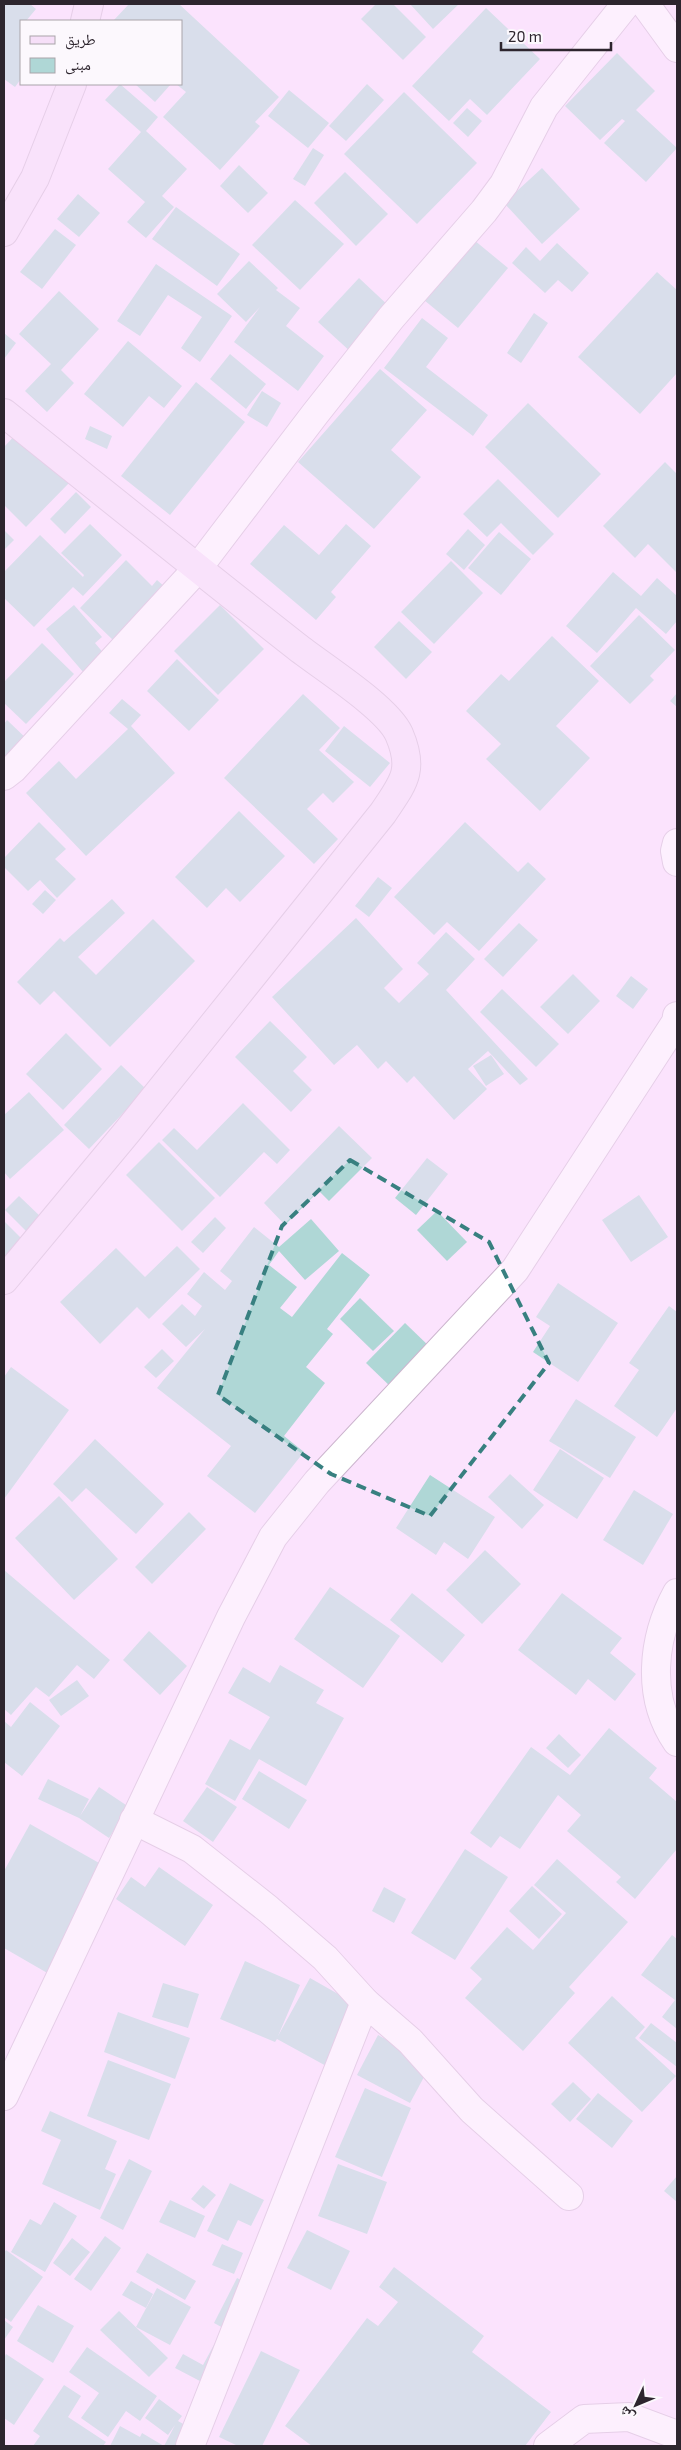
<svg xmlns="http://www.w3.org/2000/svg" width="681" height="2450" font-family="'Exo 2','Noto Naskh Arabic',sans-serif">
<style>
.building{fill:#afd7d6}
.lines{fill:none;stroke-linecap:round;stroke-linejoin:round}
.street-casing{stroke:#ccb5ce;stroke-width:30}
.secondary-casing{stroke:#ccb5ce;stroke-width:30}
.street{stroke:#fff;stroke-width:28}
.secondary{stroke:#f6dff8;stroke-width:28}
.marked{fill:none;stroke:#388080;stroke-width:4;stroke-dasharray:10 6;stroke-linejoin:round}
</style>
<rect width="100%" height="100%" fill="#fbe3fd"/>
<g class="building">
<path d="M4,4H30L36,9L26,21H21V79L15,87L4,79Z"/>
<path d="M129,4H179L279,97L255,122L260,126L220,170L163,117L186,92L176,84H181V21H113Z"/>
<path d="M376,4H393L426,37L403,60L361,19Z"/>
<path d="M410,4H459L433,29Z"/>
<path d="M486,8L540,59L487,115L470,99L449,121L412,86Z"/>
<path d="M617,53L655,91L636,110L677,148L646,182L604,143L625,121L622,119L600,140L565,106Z"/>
<path d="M120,84L158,117L146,131L187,169L162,196L174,207L146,238L127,222L145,202L108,169L141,132L105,100Z"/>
<path d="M135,84H171L155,102Z"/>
<path d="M367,84L384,100L346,141L329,126Z"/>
<path d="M289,90L329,123L308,148L268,116Z"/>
<path d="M404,92L477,163L417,224L344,154Z"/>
<path d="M467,108L482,121L468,137L453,123Z"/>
<path d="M313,148L324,155L305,186L293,179Z"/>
<path d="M239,165L268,193L248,213L220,186Z"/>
<path d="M542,168L580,209L542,244L504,203Z"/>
<path d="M345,172L388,214L356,246L314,203Z"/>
<path d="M78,194L100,213L79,237L57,219Z"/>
<path d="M295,200L344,244L300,290L252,245Z"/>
<path d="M176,207L240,254L217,286L152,239Z"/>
<path d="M55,229L76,245L42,289L20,272Z"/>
<path d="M474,240L508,268L458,328L424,300Z"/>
<path d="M557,243L589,273L572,292L558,280L545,293L512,263L526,247L540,261Z"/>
<path d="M249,261L278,288L276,290L300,308L286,326L324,356L298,391L234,342L260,307L246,322L217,294Z"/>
<path d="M156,264L232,316L200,362L181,348L202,317L168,295L140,336L117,321Z"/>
<path d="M657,272L677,290V373L640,414L578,357Z"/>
<path d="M359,278L392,309L352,353L318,322Z"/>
<path d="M59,291L99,329L61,370L74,383L47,412L25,391L51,364L19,334Z"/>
<path d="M534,313L548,323L521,363L507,353Z"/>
<path d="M422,318L448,338L426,367L488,415L473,436L384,368Z"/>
<path d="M4,333L16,343L4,359Z"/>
<path d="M128,341L182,386L164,408L149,396L123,427L84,394Z"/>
<path d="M230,354L266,384L246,409L210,379Z"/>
<path d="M380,369L427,410L391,450L421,477L374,529L298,462Z"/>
<path d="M196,382L245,422L170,515L121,476Z"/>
<path d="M262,391L281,403L267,427L247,415Z"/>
<path d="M528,403L601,474L558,518L485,447Z"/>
<path d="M90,426L112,436L107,449L85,439Z"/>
<path d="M18,432L70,482L26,527L4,505V447Z"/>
<path d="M665,462L677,474V573L648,544L635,558L603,526Z"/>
<path d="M498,479L554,534L533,555L501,523L487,537L463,514Z"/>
<path d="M76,492L91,507L65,534L50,519Z"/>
<path d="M90,524L122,555L83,596L73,587L34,627L4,598V572L40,535L83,577L84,575L61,553Z"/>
<path d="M346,524L371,546L331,592L336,597L316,620L250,564L284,525L319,555Z"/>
<path d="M468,529L485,545L464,570L446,554Z"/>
<path d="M4,530L14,540L4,550Z"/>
<path d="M499,532L531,559L501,595L468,568Z"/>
<path d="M126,560L152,586L157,580L175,596L115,642L80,608Z"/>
<path d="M451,561L483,593L434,644L401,612Z"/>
<path d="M613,572L641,596L657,578L677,596V621L666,634L636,608L597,653L566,626Z"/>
<path d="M74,605L102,637L95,643L111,662L90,680L46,629Z"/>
<path d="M220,605L264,649L218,695L174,651Z"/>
<path d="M639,615L675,650L650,676L654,680L630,704L590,666Z"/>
<path d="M399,621L432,652L406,679L374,647Z"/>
<path d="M552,636L599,681L556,726L590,758L540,811L486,759L501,744L466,711L501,674L509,681Z"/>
<path d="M42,643L74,674L26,724L4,703V682Z"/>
<path d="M177,659L219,700L189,731L147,691Z"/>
<path d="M677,693V707L670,701Z"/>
<path d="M303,694L340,728L319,750L354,782L333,803L323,793L307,809L338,839L314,864L224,778Z"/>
<path d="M122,699L141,715L131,726L175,773L86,856L26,793L59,761L76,779L128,729L109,713Z"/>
<path d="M7,720L30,742L4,770V724Z"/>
<path d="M344,726L390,763L370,787L325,751Z"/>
<path d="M239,811L285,856L240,902L226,888L207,908L175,877Z"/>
<path d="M39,822L66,849L55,859L76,879L57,898L40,880L28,891L4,867V858Z"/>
<path d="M465,822L518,872L528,862L546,879L479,951L447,922L434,935L394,897Z"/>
<path d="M378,877L392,888L369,917L355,906Z"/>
<path d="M45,890L56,900L43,914L32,904Z"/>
<path d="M112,899L125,913L78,957L96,975L153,919L195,961L110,1047L54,991L40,1005L17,982L60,938L64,942Z"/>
<path d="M356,918L403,969L384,988L399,1003L429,974L417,963L446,932L475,959L446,990L528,1079L520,1085L488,1051L468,1069L487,1089L454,1120L414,1076L407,1083L386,1061L378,1069L357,1045L334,1065L272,997Z"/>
<path d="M519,923L538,940L503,977L484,959Z"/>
<path d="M573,974L600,1001L568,1034L540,1007Z"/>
<path d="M631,976L648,989L633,1009L616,996Z"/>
<path d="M502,989L559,1044L536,1067L480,1012Z"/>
<path d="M270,1021L307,1057L293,1071L312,1090L291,1112L235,1057Z"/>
<path d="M66,1033L102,1069L63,1110L26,1074Z"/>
<path d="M491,1055L504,1074L486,1086L473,1066Z"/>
<path d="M121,1065L146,1089L89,1149L64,1125Z"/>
<path d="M29,1092L64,1130L10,1179L4,1172V1115Z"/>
<path d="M243,1103L290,1150L277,1164L264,1152L220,1197L162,1140L174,1128L197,1150Z"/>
<path d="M339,1126L372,1158L329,1201L319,1191L285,1225L264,1203Z"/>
<path d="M159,1142L215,1198L182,1231L126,1175Z"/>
<path d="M427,1158L448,1174L416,1215L395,1198Z"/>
<path d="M639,1195L668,1237L631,1262L602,1220Z"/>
<path d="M19,1196L42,1218L28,1233L5,1210Z"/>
<path d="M437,1211L467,1242L447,1261L417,1230Z"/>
<path d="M215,1217L226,1228L203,1253L191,1242Z"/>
<path d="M311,1219L339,1251L305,1280L279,1251L269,1265L297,1287L280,1308L292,1317L342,1253L370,1275L327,1329L333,1334L306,1367L325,1383L284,1436L304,1452L255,1513L207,1476L231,1446L157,1388L205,1329L186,1347L162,1324L182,1304L195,1316L202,1306L187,1294L204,1272L225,1290L232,1281L220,1271L254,1227L279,1247Z"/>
<path d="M4,1221L26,1243L4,1265Z"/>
<path d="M177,1246L200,1269L149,1319L137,1307L100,1344L60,1302L116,1248L145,1277Z"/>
<path d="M558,1283L618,1323L578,1382L533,1352L550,1326L536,1317Z"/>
<path d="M360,1298L394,1331L373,1351L340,1319Z"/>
<path d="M669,1306L677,1312V1408L657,1437L614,1406L639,1370L629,1363Z"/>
<path d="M405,1323L432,1349L393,1389L366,1363Z"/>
<path d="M162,1349L174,1361L156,1378L144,1367Z"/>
<path d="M11,1367L69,1410L4,1499V1377Z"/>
<path d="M576,1399L636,1437L610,1478L549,1441Z"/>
<path d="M95,1439L164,1504L136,1534L86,1488L72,1502L53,1484Z"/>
<path d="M560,1449L604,1478L577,1519L533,1490Z"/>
<path d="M510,1474L544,1505L522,1529L488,1497Z"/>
<path d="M430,1475L495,1517L468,1559L444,1542L436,1555L396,1528Z"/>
<path d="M634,1490L673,1514L643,1565L603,1540Z"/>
<path d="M59,1496L118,1559L74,1600L15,1538Z"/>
<path d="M189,1512L206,1529L152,1584L135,1567Z"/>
<path d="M485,1550L521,1584L482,1624L446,1590Z"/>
<path d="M4,1570L110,1660L94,1679L77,1665L49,1697L36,1687L11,1715L4,1709Z"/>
<path d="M330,1587L400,1636L363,1688L294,1639Z"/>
<path d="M412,1593L465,1635L442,1663L390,1620Z"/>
<path d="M562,1593L622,1638L610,1653L636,1674L615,1701L588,1679L576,1695L518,1650Z"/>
<path d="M149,1631L187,1666L160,1695L123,1660Z"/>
<path d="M280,1665L324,1690L316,1703L344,1718L306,1786L259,1759L235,1801L205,1784L230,1739L250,1750L270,1717L228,1693L243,1667L270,1683Z"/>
<path d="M77,1680L89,1696L61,1716L49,1700Z"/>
<path d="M30,1702L60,1726L22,1776L4,1762V1721L11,1727Z"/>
<path d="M609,1728L657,1768L649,1778L677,1802V1849L635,1899L616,1882L621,1877L567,1831L581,1815L558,1795L520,1849L500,1836L491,1848L470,1833L531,1747L570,1775Z"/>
<path d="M559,1734L581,1755L568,1768L546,1748Z"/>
<path d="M259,1771L307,1800L289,1829L242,1799Z"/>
<path d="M48,1779L89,1799L80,1816L99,1787L129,1807L109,1838L79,1818L38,1799Z"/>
<path d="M207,1787L237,1807L213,1842L183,1821Z"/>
<path d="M30,1824L108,1868L49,1974L4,1948V1871Z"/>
<path d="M465,1849L508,1877L455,1960L411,1933Z"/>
<path d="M557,1859L628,1922L569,1987L575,1993L523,2051L465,1998L482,1979L470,1968L507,1927L533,1950L566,1913L534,1885Z"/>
<path d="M159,1867L213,1905L185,1946L116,1899L131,1877L145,1887Z"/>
<path d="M532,1886L562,1914L539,1939L509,1911Z"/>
<path d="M384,1887L406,1899L394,1923L372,1911Z"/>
<path d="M672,1935L677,1939V2029L662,2017L675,2000L641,1975Z"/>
<path d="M245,1961L300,1985L278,2036L310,1978L361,2007L328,2067L277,2039L275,2042L220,2019Z"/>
<path d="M163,1983L199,1994L188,2028L152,2017Z"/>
<path d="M612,1996L645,2027L635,2038L676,2076L642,2112L568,2043Z"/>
<path d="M118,2012L190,2038L175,2079L104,2052Z"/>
<path d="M651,2023L677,2043V2067L639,2038Z"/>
<path d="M378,2035L431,2064L410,2103L357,2075Z"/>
<path d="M108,2060L171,2084L149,2140L87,2116Z"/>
<path d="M573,2082L591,2099L570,2122L551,2104Z"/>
<path d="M365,2088L411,2108L382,2177L335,2157Z"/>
<path d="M598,2093L633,2121L612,2148L576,2119Z"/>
<path d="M50,2111L117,2141L105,2169L116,2174L100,2210L42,2184L61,2140L41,2131Z"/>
<path d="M129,2159L152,2171L123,2230L100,2218Z"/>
<path d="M338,2164L387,2182L367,2234L318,2216Z"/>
<path d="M677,2176V2202L664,2191Z"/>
<path d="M230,2183L264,2200L251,2226L238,2220L228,2241L207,2231Z"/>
<path d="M203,2185L216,2195L204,2209L191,2199Z"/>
<path d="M170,2200L205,2216L195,2238L159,2222Z"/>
<path d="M54,2202L77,2216L45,2272L11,2252L30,2219L41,2225Z"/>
<path d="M307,2230L350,2251L331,2290L287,2268Z"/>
<path d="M105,2236L121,2248L91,2291L74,2279Z"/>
<path d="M72,2238L90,2252L70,2276L53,2263Z"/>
<path d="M222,2244L243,2253L234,2274L212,2265Z"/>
<path d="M6,2250L43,2277L11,2322L4,2317V2253Z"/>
<path d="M147,2253L196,2281L185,2300L136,2272Z"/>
<path d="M394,2267L484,2336L472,2352L551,2412L525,2446H312L285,2426L367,2318L378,2326L398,2302L379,2287Z"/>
<path d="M237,2278L260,2290L236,2335L214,2323Z"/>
<path d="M131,2281L153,2294L146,2308L122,2295Z"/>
<path d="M157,2288L191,2307L170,2345L136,2327Z"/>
<path d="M38,2305L74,2326L53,2363L17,2341Z"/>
<path d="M119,2311L168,2358L149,2377L100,2330Z"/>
<path d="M4,2320L13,2327L4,2340Z"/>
<path d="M216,2341L239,2354L219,2391L175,2368L183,2354L203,2365Z"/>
<path d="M87,2347L157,2396L140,2421L126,2411L108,2437L81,2418L99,2393L69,2372Z"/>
<path d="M261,2351L300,2370L262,2446H238L219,2437Z"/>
<path d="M6,2354L44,2379L14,2425L4,2418V2358Z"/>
<path d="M64,2385L81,2396L68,2417L106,2442L103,2446H33L40,2436L33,2431Z"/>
<path d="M159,2399L182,2416L178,2421L199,2433L192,2446H110L120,2426L140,2437L142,2433L164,2446L175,2425L168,2435L145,2418Z"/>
</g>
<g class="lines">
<g class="street-casing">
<g id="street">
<path d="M645,4L677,48"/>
<path d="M4,776L13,769L197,569L315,414L391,318L484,211L504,184L544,107L626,4"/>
<path d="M677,843L675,851L677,862"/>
<path d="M677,1593C652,1639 646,1697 677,1742"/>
<path d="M134,1820L192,1849L268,1909L325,1958L365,2002"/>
<path d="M4,2096L231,1617L273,1537L317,1482L515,1270L676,1022L677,1016"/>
<path d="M190,2446L365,2002L410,2041L472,2110L569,2196"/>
<path d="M548,2446L584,2419L629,2417L677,2435"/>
</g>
</g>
<g class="secondary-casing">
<g id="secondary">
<path d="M85,21L89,4"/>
<path d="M4,232L35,178L72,84"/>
<path d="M4,413C101,491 198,569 296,646C321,666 387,707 399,734C415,771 403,783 383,813L127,1132L4,1280"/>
</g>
</g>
<use href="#street" class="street"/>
<use href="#secondary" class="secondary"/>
</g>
<path d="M0 0H681V2450H0ZM350,1160L489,1242L549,1363L430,1516L331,1474L218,1395L282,1226Z" fill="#fbe3fd" fill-opacity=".55" fill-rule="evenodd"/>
<path class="marked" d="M350,1160L489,1242L549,1363L430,1516L331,1474L218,1395L282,1226Z"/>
<rect width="681" height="2450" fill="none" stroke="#2d252e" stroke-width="10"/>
<rect x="20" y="20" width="162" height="65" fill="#fcf8fd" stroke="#a9a4aa"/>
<rect x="30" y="36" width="25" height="8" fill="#f6dff8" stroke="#a9a4aa"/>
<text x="65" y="45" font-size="15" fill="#2d252e">طريق</text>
<rect x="30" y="58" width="25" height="15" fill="#afd7d6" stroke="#a9a4aa"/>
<text x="65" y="70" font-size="15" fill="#2d252e">مبنى</text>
<g transform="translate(636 2405) rotate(226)" stroke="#fcf8fd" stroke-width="4" paint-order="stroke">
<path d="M0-4L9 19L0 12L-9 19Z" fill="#2d252e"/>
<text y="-8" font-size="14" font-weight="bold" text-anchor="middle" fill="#2d252e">ش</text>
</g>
<path d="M501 42v8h110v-8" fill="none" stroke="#2d252e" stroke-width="2.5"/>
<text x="508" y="42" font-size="15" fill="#2d252e" stroke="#fcf8fd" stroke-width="4" paint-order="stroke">20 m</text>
</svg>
